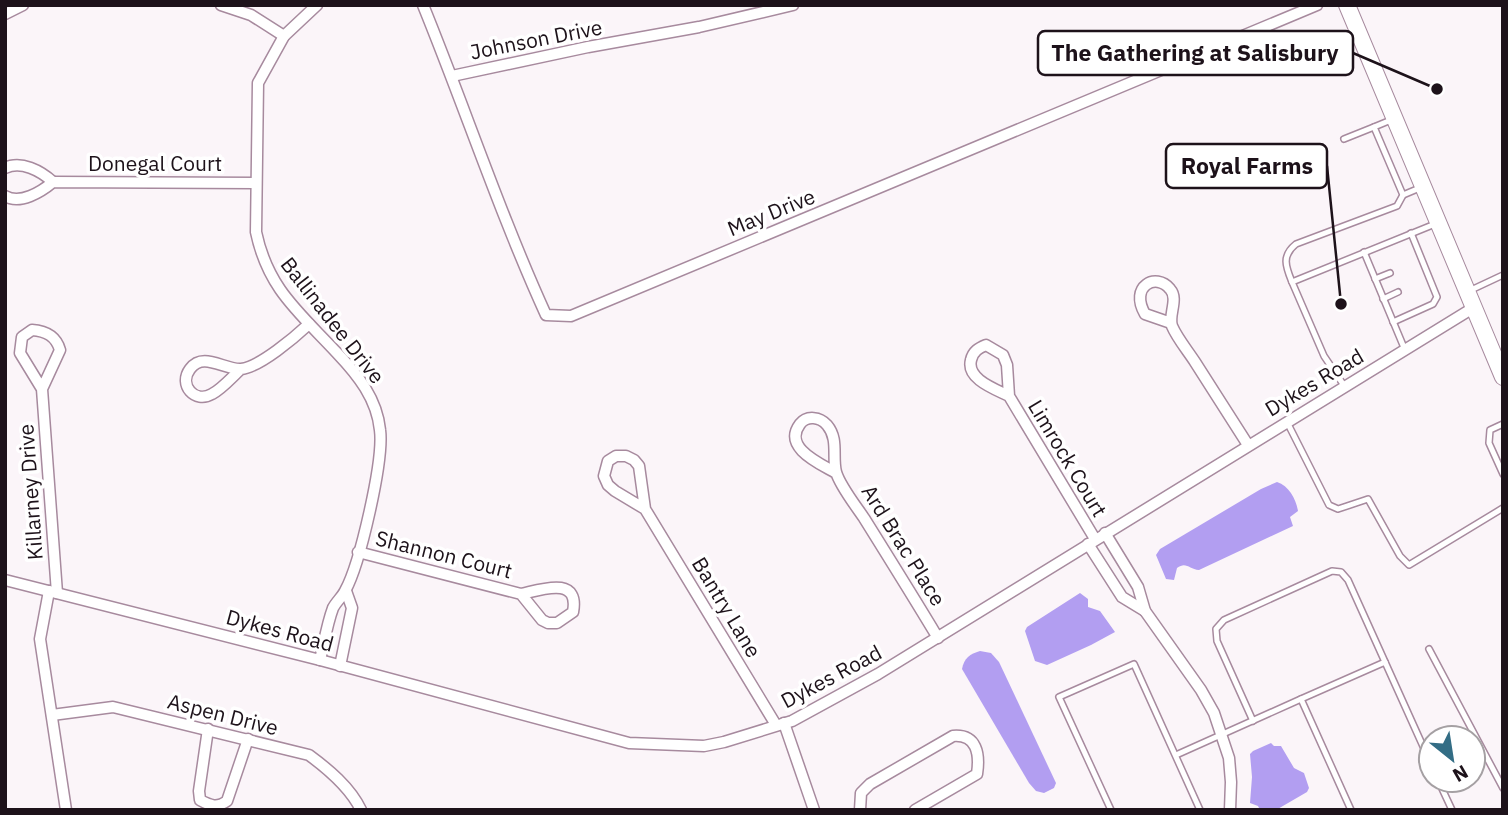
<svg xmlns="http://www.w3.org/2000/svg" width="1508" height="815" font-family="'IBM Plex Sans',sans-serif">
<style>
.water{fill:#b29ef1}
.lines{fill:none;stroke-linecap:round;stroke-linejoin:round}
.lane-casing{stroke:#a78a9e;stroke-width:8}
.street-casing{stroke:#a78a9e;stroke-width:13}
.secondary-casing{stroke:#a78a9e;stroke-width:18}
.lane{stroke:#fff;stroke-width:5}
.street{stroke:#fff;stroke-width:10}
.secondary{stroke:#fff;stroke-width:16}
.labels{text-anchor:middle;dominant-baseline:central;stroke-width:7;stroke-linejoin:round;paint-order:stroke}
.street-label{font-size:21px;fill:#1d121a;stroke:#fff}
.leader{fill:none;stroke:#1d121a;stroke-width:2.5}
.callout-dot{fill:#1d121a;stroke:#fff;stroke-width:2.5}
.callout{fill:#fff;stroke:#1d121a;stroke-width:2.5}
.callout-label{font-size:23px;text-anchor:middle;font-weight:bold;fill:#1d121a}
</style>
<rect width="100%" height="100%" fill="#fbf5f9"/>
<g class="water">
<path d="M1277,482C1289,486 1296,499 1298,511L1290,517L1293,526L1199,570C1189,569 1186,561 1177,568L1174,580L1166,579L1156,555L1160,549L1261,489Z"/>
<path d="M1080,593L1088,599V607L1100,611L1115,632L1091,645L1047,665L1035,661L1025,631L1027,627Z"/>
<path d="M980,651L991,653L999,662L1056,783L1054,788L1044,793L1036,791L1029,783L962,669C964,658 970,654 980,651Z"/>
<path d="M1271,743L1274,746H1281L1294,768L1304,773L1309,788L1307,792L1276,810H1260L1258,806L1250,803L1252,777L1250,754L1253,751Z"/>
</g>
<g class="lines">
<g class="lane-casing">
<g id="lane">
<path d="M1344,139L1374,127"/>
<path d="M1403,195L1422,187"/>
<path d="M1364,252L1405,350"/>
<path d="M1375,279L1390,273"/>
<path d="M1292,282C1286,267 1281,256 1296,244L1397,206L1403,195L1374,127L1391,120"/>
<path d="M1471,290L1503,275"/>
<path d="M1383,299L1398,292"/>
<path d="M1393,322L1433,304L1437,297L1411,233"/>
<path d="M1345,387L1324,356L1292,282L1435,224"/>
<path d="M1287,422L1329,505L1338,509L1368,499L1400,556L1409,565L1503,508"/>
<path d="M1503,424L1490,430L1489,443L1503,474"/>
<path d="M1429,649L1503,788"/>
<path d="M1253,721L1217,641L1216,629L1224,620L1332,571L1341,572L1348,580L1385,662"/>
<path d="M1176,755L1301,699"/>
<path d="M1438,780L1452,810"/>
<path d="M1111,810L1059,697L1134,664L1200,810"/>
<path d="M1351,810L1301,699L1385,662L1431,764"/>
</g>
</g>
<g class="street-casing">
<g id="street">
<path d="M221,5L251,15L284,36"/>
<path d="M317,5L284,36L258,83L256,232C268,289 299,312 337,353C358,375 377,399 380,430C384,460 360,564 345,591C342,597 336,602 333,608C327,624 324,643 320,660"/>
<path d="M423,5C465,108 500,214 546,315L571,316L1317,5"/>
<path d="M5,14L23,5"/>
<path d="M452,76L588,47L699,27L793,5"/>
<path d="M5,168C21,160 41,171 53,182"/>
<path d="M5,196C20,205 41,192 53,182L256,183"/>
<path d="M1171,323L1145,314C1129,286 1156,272 1170,289C1179,299 1168,315 1172,326C1177,338 1188,351 1195,362C1213,390 1230,417 1248,445"/>
<path d="M241,369C232,377 222,389 212,394C195,404 178,385 190,369C203,351 224,370 241,369C260,367 295,337 309,324"/>
<path d="M42,389L60,350C56,336 46,331 32,330L22,337L20,353L42,389L57,593"/>
<path d="M1009,396C995,389 966,379 971,360C973,351 979,348 986,345L1003,355L1007,365L1009,396L1095,539"/>
<path d="M836,473C821,464 782,448 800,424C807,415 820,417 827,425C839,439 832,457 836,472C840,486 856,506 864,518C889,558 914,598 938,638"/>
<path d="M645,509L615,491L608,485L604,476L608,461L616,456H626L634,460L639,466L645,509L776,725"/>
<path d="M1105,533L1138,587L1145,611L1201,690L1214,713L1229,758L1231,782L1230,810"/>
<path d="M1088,544L1122,597L1145,611"/>
<path d="M358,552L521,594L542,620L548,623H557L573,612C580,575 540,590 521,594"/>
<path d="M5,580L320,660L629,743L704,746L724,742L792,721L878,674L1473,308"/>
<path d="M49,591L40,639L66,810"/>
<path d="M340,666L352,608L346,591"/>
<path d="M52,715L113,707L309,755C328,769 350,787 361,810"/>
<path d="M784,723L814,810"/>
<path d="M208,729L199,791L200,800C211,806 217,808 227,801L248,739"/>
<path d="M860,810L861,793L870,784L953,736C977,734 980,754 977,774L915,810"/>
</g>
</g>
<g class="secondary-casing">
<path id="secondary" d="M1347,5L1503,377"/>
</g>
<use href="#lane" class="lane"/>
<use href="#street" class="street"/>
<use href="#secondary" class="secondary"/>
</g>
<g class="labels">
<g class="street-label">
<text transform="translate(536 39) rotate(-11)">Johnson Drive</text>
<text x="155" y="163">Donegal Court</text>
<text transform="translate(771 212) rotate(-22)">May Drive</text>
<text transform="translate(333 320) rotate(52)">Ballinadee Drive</text>
<text transform="translate(1314 382) rotate(-31)">Dykes Road</text>
<text transform="translate(1068 458) rotate(59)">Limrock Court</text>
<text transform="translate(30 492) rotate(-94)">Killarney Drive</text>
<text transform="translate(904 545) rotate(58)">Ard Brac Place</text>
<text transform="translate(444 554) rotate(14)">Shannon Court</text>
<text transform="translate(727 607) rotate(59)">Bantry Lane</text>
<text transform="translate(280 630) rotate(15)">Dykes Road</text>
<text transform="translate(831 676) rotate(-28)">Dykes Road</text>
<text transform="translate(223 714) rotate(14)">Aspen Drive</text>
</g>
</g>
<path class="leader" d="M1437 89L1353 53M1341 304L1327 166"/>
<g class="callout-dot">
<circle cx="1437" cy="89" r="7"/>
<circle cx="1341" cy="304" r="7"/>
</g>
<g class="callout">
<rect x="1038" y="31" width="315" height="44" rx="7"/>
<rect x="1166" y="144" width="161" height="44" rx="7"/>
</g>
<g class="callout-label">
<text x="1195" y="61">The Gathering at Salisbury</text>
<text x="1247" y="174">Royal Farms</text>
</g>
<rect width="1508" height="815" fill="none" stroke="#1d121a" stroke-width="14"/>
<g transform="translate(1452 759) rotate(150)"><circle r="33" fill="#ffffff" stroke="#a5a0a3" stroke-width="2"/>
<path d="M0-5L12 26L0 18L-12 26Z" fill="#336d85"/>
<text y="-10" font-size="19" font-weight="bold" text-anchor="middle" fill="#1d121a">N</text>
</g>
</svg>
